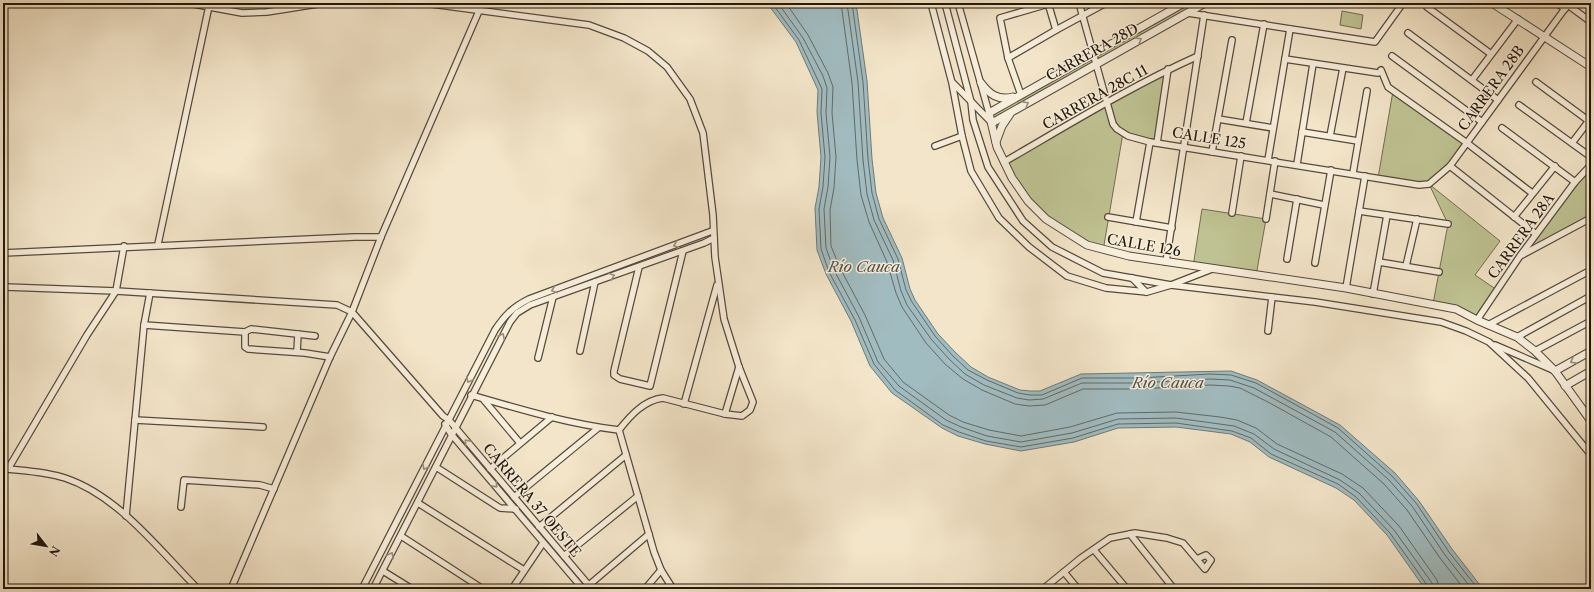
<svg xmlns="http://www.w3.org/2000/svg" width="1594" height="592" font-family="'Libre Caslon Text',serif">
<style>
.green{fill:#bfc393;stroke:#716d4e}
.water{fill:#a1bcc1;stroke:#6f7a77}
.lines{fill:none;stroke-linecap:round;stroke-linejoin:round}
.shore{stroke:#626a65;stroke-width:1}
.minor-casing{stroke:#574a39;stroke-width:8}
.tertiary-casing{stroke:#574a39;stroke-width:9}
.minor{stroke:#f7eedc;stroke-width:5.5}
.tertiary{stroke:#f7eedc;stroke-width:7}
.oneway{stroke:#988d7d}
.labels{text-anchor:middle;dominant-baseline:central;stroke-width:3;stroke-linejoin:round;paint-order:stroke}
.street-label{font-size:14px;fill:#231709;stroke:#f7eedc}
.water-label{font-size:15px;font-style:italic;fill:#4f5149;stroke:#f7eedc}
</style>
<rect width="100%" height="100%" fill="#f3e5c9"/>
<filter id="stains"><feTurbulence type="fractalNoise" baseFrequency=".005" numOctaves="4"/><feColorMatrix values="0 0 0 0 .2 0 0 0 0 .09 0 0 0 0 .02 0 0 0 .5 -.17"/></filter>
<radialGradient id="worn" r=".72"><stop offset=".6" stop-color="#630" stop-opacity="0"/><stop offset="1" stop-color="#630" stop-opacity=".3"/></radialGradient>
<g class="green">
<path d="M1184,3H1205L992,123L989,113Z"/>
<path d="M1342,11L1363,15L1361,29L1340,25Z"/>
<path d="M1168,69L1157,143L1123,133L1103,251L1087,245L1028,201L1004,162Z"/>
<path d="M1393,91L1467,143L1450,166L1429,184L1500,241L1475,275L1497,290L1477,320L1433,304L1448,224L1429,184L1378,178Z"/>
<path d="M1588,167L1591,173V218L1520,256Z"/>
<path d="M1202,209L1266,219L1256,276L1193,267Z"/>
</g>
<path class="water" d="M767,3H856L867,81L872,159L876,193L883,218L902,258L910,289L915,300L938,334L955,352L971,367L988,377L1020,390L1030,391H1040L1081,374L1231,371L1257,380L1340,425L1395,473L1419,501L1452,549L1483,589H1425L1387,535L1354,500L1336,488L1269,457L1250,442L1231,434L1176,427L1118,428L1074,442L1021,451L985,444L958,436L942,428L892,393L870,366L851,321L826,274L817,250L815,208L819,187L821,157L817,112L818,90L796,42Z"/>
<g class="lines">
<g class="shore">
<path d="M772,3L799,40L822,89L821,113L825,157L823,187L819,209L821,249L829,272L855,320L874,364L895,390L943,425L959,432L986,441L1021,447L1073,438L1118,424L1176,423L1232,431L1251,438L1271,454L1338,484L1356,497L1390,533L1427,585L1428,589"/>
<path d="M778,3L803,38L823,76L827,88L826,113L830,157L828,187L824,209L826,248L834,270L859,317L878,362L899,386L946,420L961,427L987,436L1021,442L1072,433L1118,419L1176,418L1234,426L1254,434L1274,449L1340,480L1359,493L1394,530L1432,583L1433,589"/>
<path d="M786,3L808,35L828,73L833,87L832,113L836,157L834,188L830,210L831,246L840,268L865,315L884,359L903,382L949,415L963,422L989,430L1021,436L1070,427L1117,413L1176,412L1220,417L1237,420L1256,428L1277,444L1342,474L1363,488L1399,526L1437,580L1439,589"/>
<path d="M841,3L852,83L857,160L861,195L869,222L887,262L896,293L902,307L926,343L945,364L963,379L982,390L1015,404L1029,406L1045,405L1083,389H1139L1210,385L1229,386L1240,388L1268,402L1331,437L1384,484L1407,510L1440,558L1464,589"/>
<path d="M847,3L858,82L863,160L867,194L874,220L893,260L901,291L907,305L931,339L949,359L965,374L984,385L1017,398L1029,400L1043,399L1082,383H1139L1210,379L1230,380L1254,388L1335,432L1389,480L1412,506L1445,555L1472,589"/>
<path d="M852,3L863,82L868,159L872,193L879,219L898,259L906,290L912,302L935,336L952,355L968,370L987,380L1018,393L1030,395H1042L1082,378H1139L1210,374L1231,375L1256,383L1338,428L1392,476L1416,503L1449,552L1478,589"/>
</g>
<g class="minor-casing">
<g id="minor">
<path d="M39,3H148"/>
<path d="M188,3L242,13L267,12L324,3"/>
<path d="M424,3L589,25L624,38L648,51L667,67L690,99L703,133L713,215L715,257L724,319L739,367L753,402L750,410L742,416L725,414L663,398C644,400 630,416 619,430"/>
<path d="M931,3L952,83L962,136L971,171L999,218L1029,247L1067,276L1106,288L1147,292L1171,285L1212,269"/>
<path d="M945,3L971,102L973,120L988,167L1023,221L1052,247L1103,273L1171,285L1315,302L1441,322L1466,331L1489,342L1528,378L1591,455"/>
<path d="M958,3L989,113"/>
<path d="M1048,3L1056,30"/>
<path d="M1079,3L1113,124L1117,129L1128,136L1150,142L1419,185L1429,184L1450,166L1569,3"/>
<path d="M1557,3L1565,9"/>
<path d="M1568,5L1591,22"/>
<path d="M1427,7L1491,54"/>
<path d="M1188,13L1375,42L1403,3"/>
<path d="M1408,33L1498,100"/>
<path d="M1392,56L1482,122"/>
<path d="M1008,58L1056,30L1106,3"/>
<path d="M1285,59L1378,73"/>
<path d="M1381,70L1388,87L1467,143L1532,193"/>
<path d="M1472,80L1518,19"/>
<path d="M1536,82L1589,121"/>
<path d="M953,83L992,123"/>
<path d="M1021,95L1008,58L1000,18L1048,4"/>
<path d="M1519,105L1591,157"/>
<path d="M1218,119L1273,128"/>
<path d="M1246,123L1264,24"/>
<path d="M1502,128L1575,182"/>
<path d="M1302,132L1358,141"/>
<path d="M1330,136L1343,68"/>
<path d="M1157,143L1168,69"/>
<path d="M1572,143L1591,118"/>
<path d="M935,146L962,136"/>
<path d="M1212,152L1232,40"/>
<path d="M1268,160L1290,29"/>
<path d="M1004,162C1068,125 1131,86 1198,56"/>
<path d="M1297,164L1313,64"/>
<path d="M1450,166L1536,234"/>
<path d="M1353,173L1367,91"/>
<path d="M1270,194L1324,205"/>
<path d="M1359,211L1448,224"/>
<path d="M1232,213L1241,156"/>
<path d="M1108,217L1172,228"/>
<path d="M1514,217L1555,166"/>
<path d="M1266,219L1275,161"/>
<path d="M1136,222L1150,142"/>
<path d="M158,244L209,6"/>
<path d="M3,253L355,237H381"/>
<path d="M1522,255L1591,218"/>
<path d="M1287,259L1297,199"/>
<path d="M1166,262L1204,15"/>
<path d="M1379,262L1439,272"/>
<path d="M1315,263L1331,170"/>
<path d="M1406,266L1417,219"/>
<path d="M639,267L614,371V375L620,379L650,386L683,251"/>
<path d="M1132,278L1146,292"/>
<path d="M5,287L116,291L337,305L352,312L443,416L449,420L592,589"/>
<path d="M1346,288L1365,176"/>
<path d="M1373,294L1387,215"/>
<path d="M1477,320L1520,256L1575,182L1591,165"/>
<path d="M144,325L245,332"/>
<path d="M1488,325L1591,270"/>
<path d="M1268,331L1272,297"/>
<path d="M315,336L251,329L245,332V347L248,349L305,353L330,357"/>
<path d="M1517,337L1591,296"/>
<path d="M1495,345L1553,370"/>
<path d="M580,351L595,282"/>
<path d="M1535,351L1591,321"/>
<path d="M297,352L298,334"/>
<path d="M538,358L553,297"/>
<path d="M471,395C519,409 569,424 619,430"/>
<path d="M483,399L520,443"/>
<path d="M684,404L717,285"/>
<path d="M725,414L739,367"/>
<path d="M135,420L263,427"/>
<path d="M445,424L451,434L583,589"/>
<path d="M619,430L654,552L661,570L673,589"/>
<path d="M436,467L500,508L516,509"/>
<path d="M8,469L87,335L116,291L124,246"/>
<path d="M490,469L552,417"/>
<path d="M3,470L8,469C27,471 47,472 65,478C119,496 159,550 198,589"/>
<path d="M514,497L598,428"/>
<path d="M418,503L524,570"/>
<path d="M181,507L184,480L260,485L274,489"/>
<path d="M126,516L144,325L150,293"/>
<path d="M539,527L626,455"/>
<path d="M1130,534L1174,589"/>
<path d="M401,536L483,589"/>
<path d="M1094,550L1127,589"/>
<path d="M564,556L638,496"/>
<path d="M383,571L412,589"/>
<path d="M1064,572L1078,589"/>
<path d="M589,585L649,534"/>
<path d="M231,589L330,357L352,312L381,237L479,11"/>
<path d="M362,589L495,330C505,315 513,307 529,299L712,231"/>
<path d="M373,589L510,322L517,313L530,305L704,243L714,238"/>
<path d="M512,589L543,543"/>
<path d="M645,589L661,570"/>
<path d="M1043,589L1081,558L1110,538L1135,533L1167,538L1183,543L1205,569L1211,560L1206,555L1197,559"/>
</g>
</g>
<g class="tertiary-casing">
<g id="tertiary">
<path d="M1184,3L989,113L997,147L1012,178L1028,201L1046,219L1087,245L1129,256L1346,288L1456,309L1477,320L1517,337L1535,351L1555,371L1591,421"/>
<path d="M1492,3L1591,67"/>
<path d="M981,83C989,94 998,101 1013,97"/>
<path d="M992,123L1205,3"/>
<path d="M996,142L1002,126L1010,114"/>
<path d="M1555,371L1591,351"/>
<path d="M1565,386L1591,371"/>
</g>
</g>
<use href="#minor" class="minor"/>
<use href="#tertiary" class="tertiary"/>
</g>
<defs><path id="oneway-chevron" d="M-2-3.5L2.5 0L-2 3.5" fill="none" stroke-width="1.6" stroke-linecap="round" stroke-linejoin="round"/></defs>
<g class="oneway">
<use href="#oneway-chevron" transform="translate(1139 40) rotate(-30)"/>
<use href="#oneway-chevron" transform="translate(1026 104) rotate(-29)"/>
<use href="#oneway-chevron" transform="translate(676 245) rotate(160)"/>
<use href="#oneway-chevron" transform="translate(612 276) rotate(-20)"/>
<use href="#oneway-chevron" transform="translate(554 290) rotate(160)"/>
<use href="#oneway-chevron" transform="translate(502 336) rotate(-62)"/>
<use href="#oneway-chevron" transform="translate(1573 361) rotate(152)"/>
<use href="#oneway-chevron" transform="translate(469 380) rotate(118)"/>
<use href="#oneway-chevron" transform="translate(467 442) rotate(-130)"/>
<use href="#oneway-chevron" transform="translate(425 467) rotate(118)"/>
<use href="#oneway-chevron" transform="translate(495 485) rotate(49)"/>
<use href="#oneway-chevron" transform="translate(391 555) rotate(-62)"/>
</g>
<g class="labels">
<g class="street-label">
<text transform="translate(1092 52) rotate(-29)">CARRERA 28D</text>
<text transform="translate(1491 88) rotate(-54)">CARRERA 28B</text>
<text transform="translate(1095 97) rotate(-29)">CARRERA 28C 11</text>
<text transform="translate(1209 138) rotate(9)">CALLE 125</text>
<text transform="translate(1521 236) rotate(-54)">CARRERA 28A</text>
<text transform="translate(1144 245) rotate(10)">CALLE 126</text>
<text transform="translate(532 500) rotate(50)">CARRERA 37 OESTE</text>
</g>
<g class="water-label">
<text x="864" y="266">Río Cauca</text>
<text x="1168" y="382">Río Cauca</text>
</g>
</g>
<rect width="1594" height="592" fill="none" stroke="#f3e5c9" stroke-width="16"/>
<rect x="4" y="4" width="1586" height="584" fill="none" stroke="#231709" stroke-width="2"/>
<rect x="8" y="8" width="1578" height="576" fill="none" stroke="#231709"/>
<g transform="translate(46 546) rotate(121)" stroke="#f7eedc" stroke-width="3" paint-order="stroke">
<path d="M0-3L7 15L0 10L-7 15Z" fill="#231709"/>
<text y="-6" font-size="11" font-weight="bold" text-anchor="middle" fill="#231709">N</text>
</g>
<rect width="100%" height="100%" filter="url(#stains)"/>
<rect width="100%" height="100%" fill="url(#worn)"/>
</svg>
